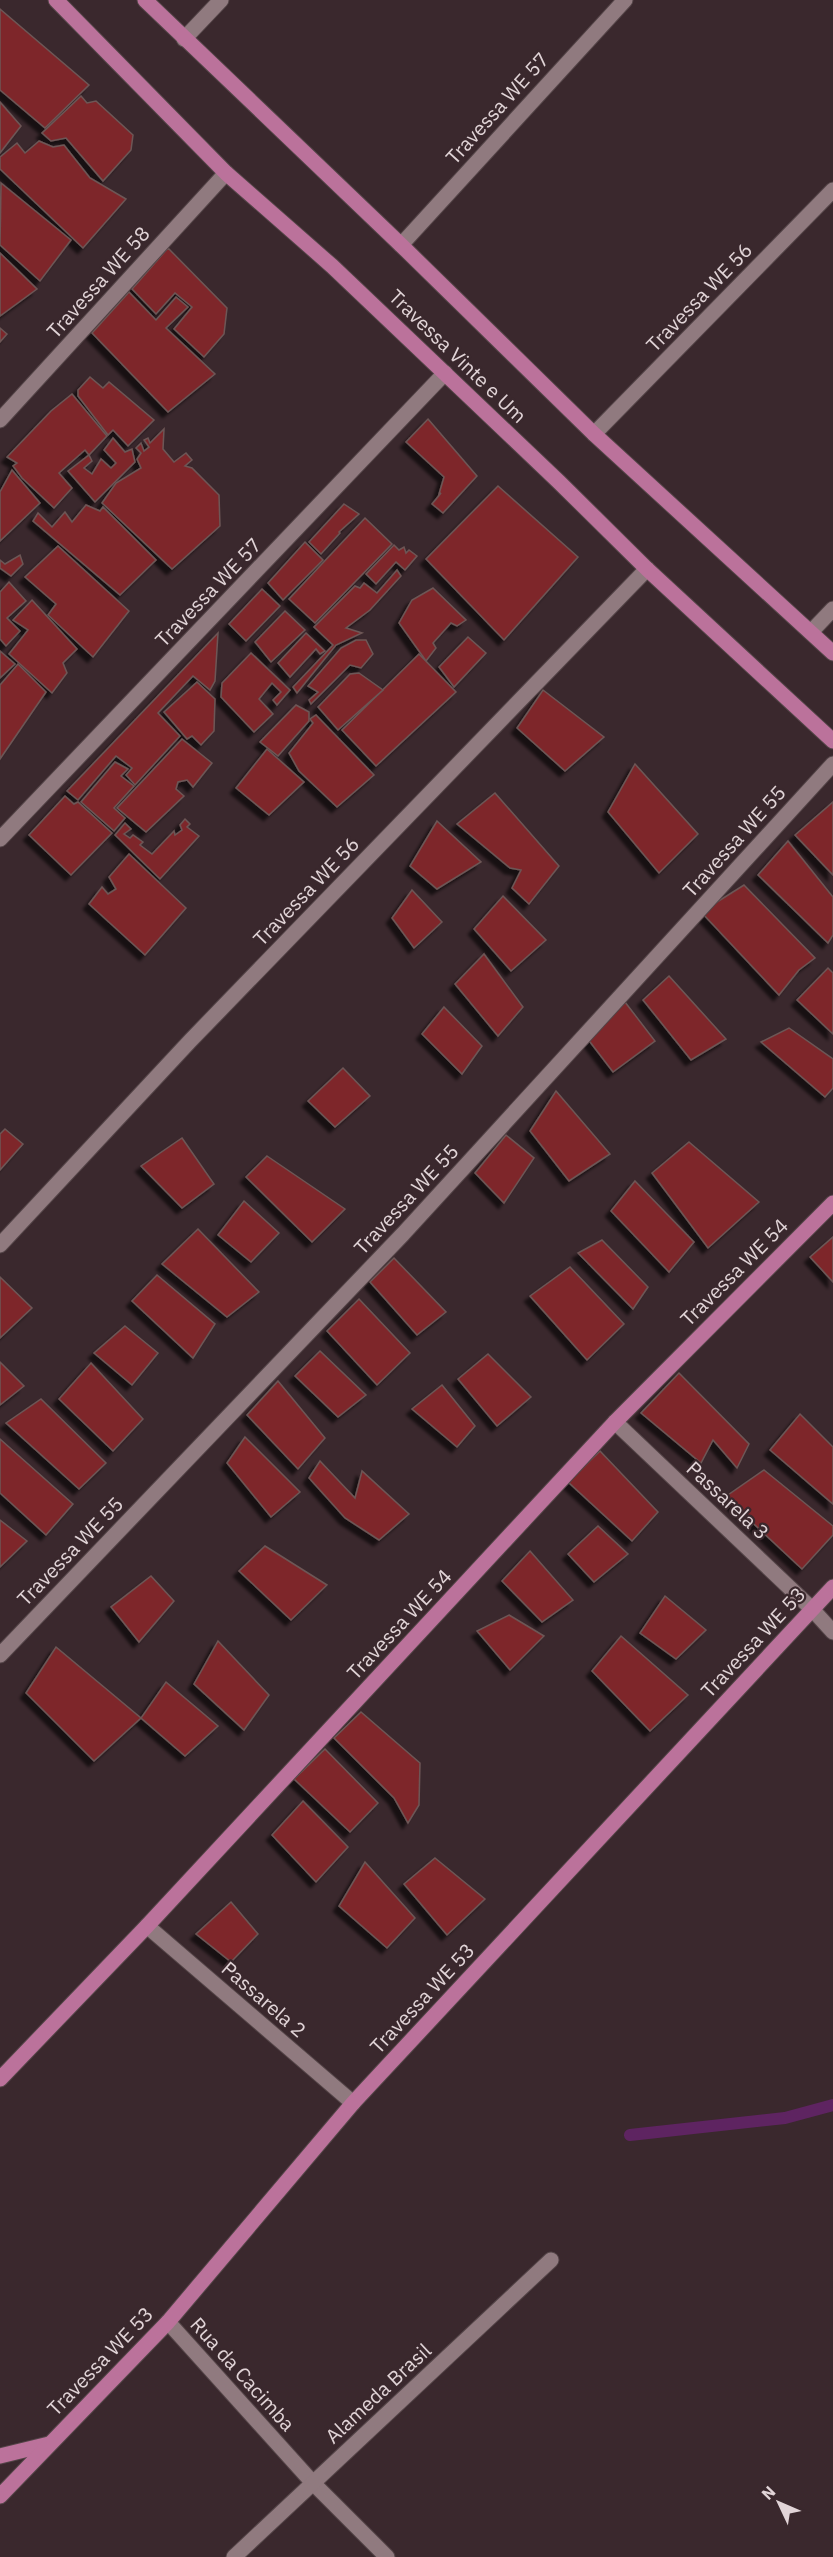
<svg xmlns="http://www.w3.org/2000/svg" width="833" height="2557" font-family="'IBM Plex Sans',sans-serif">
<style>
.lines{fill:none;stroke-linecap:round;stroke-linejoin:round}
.stream{stroke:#5e2461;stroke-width:12}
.building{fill:#7e282c;stroke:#6d5756;stroke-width:1.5;filter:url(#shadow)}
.minor-casing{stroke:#534447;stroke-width:17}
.major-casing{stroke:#534447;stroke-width:17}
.minor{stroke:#907a7f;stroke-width:15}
.major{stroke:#bb729b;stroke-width:15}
.labels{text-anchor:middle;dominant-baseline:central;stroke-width:4.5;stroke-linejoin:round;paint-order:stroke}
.street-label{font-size:20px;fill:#e1d4d7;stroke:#3a282d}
</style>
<defs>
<filter id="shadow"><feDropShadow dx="-5.5" dy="5.5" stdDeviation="1.5" flood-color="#0009"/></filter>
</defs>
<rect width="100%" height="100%" fill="#3a282d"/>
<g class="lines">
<path class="stream" d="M630,2135L785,2118L833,2105"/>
</g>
<g class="building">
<path d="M0,9L89,85L45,128L0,90Z"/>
<path d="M81,96L87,103L96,101L133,135L131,150L103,181L66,138L51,141L42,133Z"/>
<path d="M0,102L21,126L0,153Z"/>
<path d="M39,141L53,147L64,145L90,178L126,199L83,248L0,169V157L17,143L25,153Z"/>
<path d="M1,183L71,240L40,281L0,245Z"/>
<path d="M168,248L227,308L224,334L204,357L174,329L192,307L175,293L156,314L132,289Z"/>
<path d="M0,253L37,289L0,316Z"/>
<path d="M129,292L156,320L176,297L188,307L166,328L215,374L168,412L92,333Z"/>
<path d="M0,328L7,334L0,342Z"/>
<path d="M90,377L103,388L109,382L154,420L128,446L113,430L108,435L78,396V390Z"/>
<path d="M72,394L107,436L89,455L85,450L59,473L72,488L54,508L22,478L13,466L17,463L7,457L51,411Z"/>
<path d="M428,419L477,476L443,513L432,504L441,493L439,494L444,477L406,442Z"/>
<path d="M164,429L163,449L174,462L186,453L192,460L185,466L192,468L219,495L220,526L172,569L102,503L116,483L141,468L137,459L141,453L136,448L141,443L144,451L149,447L144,440L148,438L150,443Z"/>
<path d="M113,438L125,452L132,449L135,462L95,502L68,471L89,455L92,461L84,468L92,474L101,459L111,468L116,463L104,450Z"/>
<path d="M12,470L40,503L0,541V492Z"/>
<path d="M498,486L578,557L504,640L426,559Z"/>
<path d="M344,504L359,514L339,532L340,533L321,554L309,542Z"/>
<path d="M86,505L100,511L103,507L156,560L120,595L33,521L38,513L52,527L65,512L72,522Z"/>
<path d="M365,518L392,544L315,623L289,599Z"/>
<path d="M305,542L323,560L283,600L268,583Z"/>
<path d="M394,545L399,550L404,547L406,553L409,550L417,556L405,570L396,562L376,584L366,574Z"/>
<path d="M58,546L129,611L93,657L48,615L56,604L25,577Z"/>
<path d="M20,555L23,564L11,576L0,568V560L5,564Z"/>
<path d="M397,570L401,576L370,610L346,628L362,633L336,645L297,693L293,687L333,645L314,627L355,586L360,588L364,583L377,593Z"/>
<path d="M9,582L26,601L7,618L20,631L6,646L0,639V592Z"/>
<path d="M433,588L466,620L457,626L451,623L433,643L436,648L426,661L399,623L412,600Z"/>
<path d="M262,589L280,606L246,641L229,624Z"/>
<path d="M32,600L77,649L63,663L67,673L52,693L9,654L28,630L13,620Z"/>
<path d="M285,611L305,630L271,662L255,642Z"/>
<path d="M218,633L215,681L210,690L193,676L158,713L180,736L135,785L126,775L132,768L116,756L78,800L67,791Z"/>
<path d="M306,633L325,651L320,654L316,649L290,677L278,663Z"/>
<path d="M468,637L486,653L454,687L439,667Z"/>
<path d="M356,640H366L373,654L361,668L350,665L311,704L309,700L318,692L308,686L341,648Z"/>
<path d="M0,651L15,664L0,678Z"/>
<path d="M251,653L290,690L277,705L273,700L281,692L272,683L259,699L273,714L254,732L221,697L222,683Z"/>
<path d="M419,654L456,692L376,766L342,730Z"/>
<path d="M18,664L46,692L0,759V685Z"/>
<path d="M359,673L383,690L338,730L318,707L350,674Z"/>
<path d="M197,682L215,699L214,731L201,745L192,736L187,739L164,712Z"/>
<path d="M543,690L604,737L565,771L517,728Z"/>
<path d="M296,705L309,712V721L278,756L260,742Z"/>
<path d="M316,715L374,775L337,807L299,771L289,753L313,723L310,719Z"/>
<path d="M182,739L212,763L193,787L187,780L178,782L176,789L184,796L146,832L117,808Z"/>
<path d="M267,749L304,782L269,815L236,788Z"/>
<path d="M115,762L128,769L121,776L134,786L114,808L125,818L114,831L81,802Z"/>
<path d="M635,764L698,834L659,873L608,812Z"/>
<path d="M495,793L559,866L529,904L512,888L521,870L510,868L457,824Z"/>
<path d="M65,796L74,804L78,802L112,833L71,875L29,835Z"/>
<path d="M833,802V875L795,835Z"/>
<path d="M185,819L190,824L187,827L199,836L160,879L115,835L125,823L131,829L124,834L130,838L133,835L143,842L140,845L152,854L174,831L175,835L182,830L180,825Z"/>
<path d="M437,821L481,862L437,889L410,866Z"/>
<path d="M788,841L833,897V935L828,943L758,875Z"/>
<path d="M129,854L186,908L145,955L89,904L102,887L108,894L116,889L109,877Z"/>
<path d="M744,885L815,958L799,970L779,995L701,912Z"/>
<path d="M412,890L442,922L414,948L392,918Z"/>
<path d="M503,896L546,940L511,971L474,929Z"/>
<path d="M484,954L523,1007L498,1036L455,984Z"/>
<path d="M828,968L833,973V1034L797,1000Z"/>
<path d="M669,976L726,1039L691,1060L643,1000Z"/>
<path d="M625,1002L655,1041L613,1072L587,1038Z"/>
<path d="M444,1007L482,1046L462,1074L422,1034Z"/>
<path d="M789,1028L833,1059V1088L825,1097L761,1042Z"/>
<path d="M343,1068L370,1096L335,1127L308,1101Z"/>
<path d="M556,1091L610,1154L569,1181L530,1131Z"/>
<path d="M5,1129L23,1144L0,1170V1134Z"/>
<path d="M506,1135L534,1158L504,1203L475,1173Z"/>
<path d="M182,1138L214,1184L182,1208L141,1166Z"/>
<path d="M689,1142L759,1202L708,1248L652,1173Z"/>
<path d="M267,1156L345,1209L312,1242L246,1177Z"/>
<path d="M635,1181L694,1242L669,1272L611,1211Z"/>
<path d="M244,1201L279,1233L251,1262L218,1235Z"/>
<path d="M198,1229L259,1292L227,1317L162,1264Z"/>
<path d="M833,1237V1282L810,1257Z"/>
<path d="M602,1240L648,1287L633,1309L578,1253Z"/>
<path d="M394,1258L446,1312L417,1335L370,1282Z"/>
<path d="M570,1267L624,1324L587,1360L530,1296Z"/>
<path d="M157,1275L215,1324L193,1358L132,1301Z"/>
<path d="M0,1277L32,1308L0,1338Z"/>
<path d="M359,1299L410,1353L377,1385L327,1331Z"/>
<path d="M125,1326L158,1353L132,1385L94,1353Z"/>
<path d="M320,1351L366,1395L338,1417L295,1376Z"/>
<path d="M488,1354L531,1397L497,1426L458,1379Z"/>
<path d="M0,1362L24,1386L0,1405Z"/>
<path d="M91,1363L143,1419L113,1451L59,1399Z"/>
<path d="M679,1373L749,1444L737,1468L713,1440L701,1463L641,1413Z"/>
<path d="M278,1381L325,1438L298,1469L247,1415Z"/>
<path d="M442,1385L475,1426L457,1447L412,1409Z"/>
<path d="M41,1399L106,1463L79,1489L6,1423Z"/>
<path d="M800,1414L833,1447V1504L770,1450Z"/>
<path d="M245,1437L300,1492L271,1517L227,1463Z"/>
<path d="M0,1439L73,1504L46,1535L0,1493Z"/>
<path d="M600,1451L658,1512L632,1541L568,1482Z"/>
<path d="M320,1461L355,1498L362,1471L409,1514L379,1540L345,1518L309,1478Z"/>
<path d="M764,1470L833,1526V1535L802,1569L725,1497Z"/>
<path d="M0,1520L27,1541L0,1567Z"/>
<path d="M598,1526L628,1554L594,1582L568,1554Z"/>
<path d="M265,1546L327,1585L291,1620L239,1571Z"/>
<path d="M530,1551L573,1600L542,1622L502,1581Z"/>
<path d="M151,1576L174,1601L139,1642L111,1607Z"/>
<path d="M665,1596L706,1630L676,1659L640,1633Z"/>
<path d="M509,1615L544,1636L510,1670L477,1631Z"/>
<path d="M621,1636L688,1695L650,1731L592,1671Z"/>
<path d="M218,1641L269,1695L244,1730L194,1684Z"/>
<path d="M56,1647L141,1718L94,1761L26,1693Z"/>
<path d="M166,1682L218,1726L185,1756L141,1718Z"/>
<path d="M361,1712L420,1763L419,1805L408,1823L394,1798L334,1738Z"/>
<path d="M325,1749L378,1803L350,1832L294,1779Z"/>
<path d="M303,1801L348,1847L316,1882L272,1835Z"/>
<path d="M435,1858L485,1899L447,1935L404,1884Z"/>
<path d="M365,1862L415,1918L387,1948L339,1906Z"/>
<path d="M231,1902L258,1934L231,1962L196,1934Z"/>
</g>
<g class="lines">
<g class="minor-casing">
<g id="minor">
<path d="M184,39L221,0"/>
<path d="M401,245L625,0"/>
<path d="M0,420L226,173"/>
<path d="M594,434L833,190"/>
<path d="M811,632L833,609"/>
<path d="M0,839L445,373"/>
<path d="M0,1245L190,1041L647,569"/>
<path d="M615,1422L812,1609L833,1632"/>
<path d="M0,1655L403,1234L833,764"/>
<path d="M147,1926L353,2103"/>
<path d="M168,2322L313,2483L387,2557"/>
<path d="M234,2557L551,2260"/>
</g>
</g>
<g class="major-casing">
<g id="major">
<path d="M56,0L226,173L332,266L559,482L647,569L833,741"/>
<path d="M145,0L401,245L594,434L833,653"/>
<path d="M0,2079L147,1926L615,1422L833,1203"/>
<path d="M0,2456L49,2444"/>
<path d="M0,2496L168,2322L353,2103L833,1587"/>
</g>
</g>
<use href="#minor" class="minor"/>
<use href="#major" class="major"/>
</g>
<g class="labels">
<g class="street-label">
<text transform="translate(497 108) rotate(-48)">Travessa WE 57</text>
<text transform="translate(98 282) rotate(-48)">Travessa WE 58</text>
<text transform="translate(699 297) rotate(-46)">Travessa WE 56</text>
<text transform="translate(458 356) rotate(44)">Travessa Vinte e Um</text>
<text transform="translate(208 592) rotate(-46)">Travessa WE 57</text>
<text transform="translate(734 841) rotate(-48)">Travessa WE 55</text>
<text transform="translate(306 891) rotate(-46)">Travessa WE 56</text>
<text transform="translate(406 1199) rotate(-47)">Travessa WE 55</text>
<text transform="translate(734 1272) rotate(-45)">Travessa WE 54</text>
<text transform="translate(728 1500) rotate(43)">Passarela 3</text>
<text transform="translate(70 1551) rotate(-46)">Travessa WE 55</text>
<text transform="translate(399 1624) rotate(-47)">Travessa WE 54</text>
<text transform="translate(753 1642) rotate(-47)">Travessa WE 53</text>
<text transform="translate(422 1998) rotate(-47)">Travessa WE 53</text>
<text transform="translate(264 1999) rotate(41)">Passarela 2</text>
<text transform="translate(100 2361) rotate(-46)">Travessa WE 53</text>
<text transform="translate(243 2374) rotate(48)">Rua da Cacimba</text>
<text transform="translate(378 2393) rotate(-43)">Alameda Brasil</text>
</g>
</g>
<g transform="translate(779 2503) rotate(314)" stroke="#3a282d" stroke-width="4.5" paint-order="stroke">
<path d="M0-4.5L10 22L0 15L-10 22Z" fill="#e1d4d7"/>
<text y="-9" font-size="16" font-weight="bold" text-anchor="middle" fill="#e1d4d7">N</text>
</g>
</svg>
